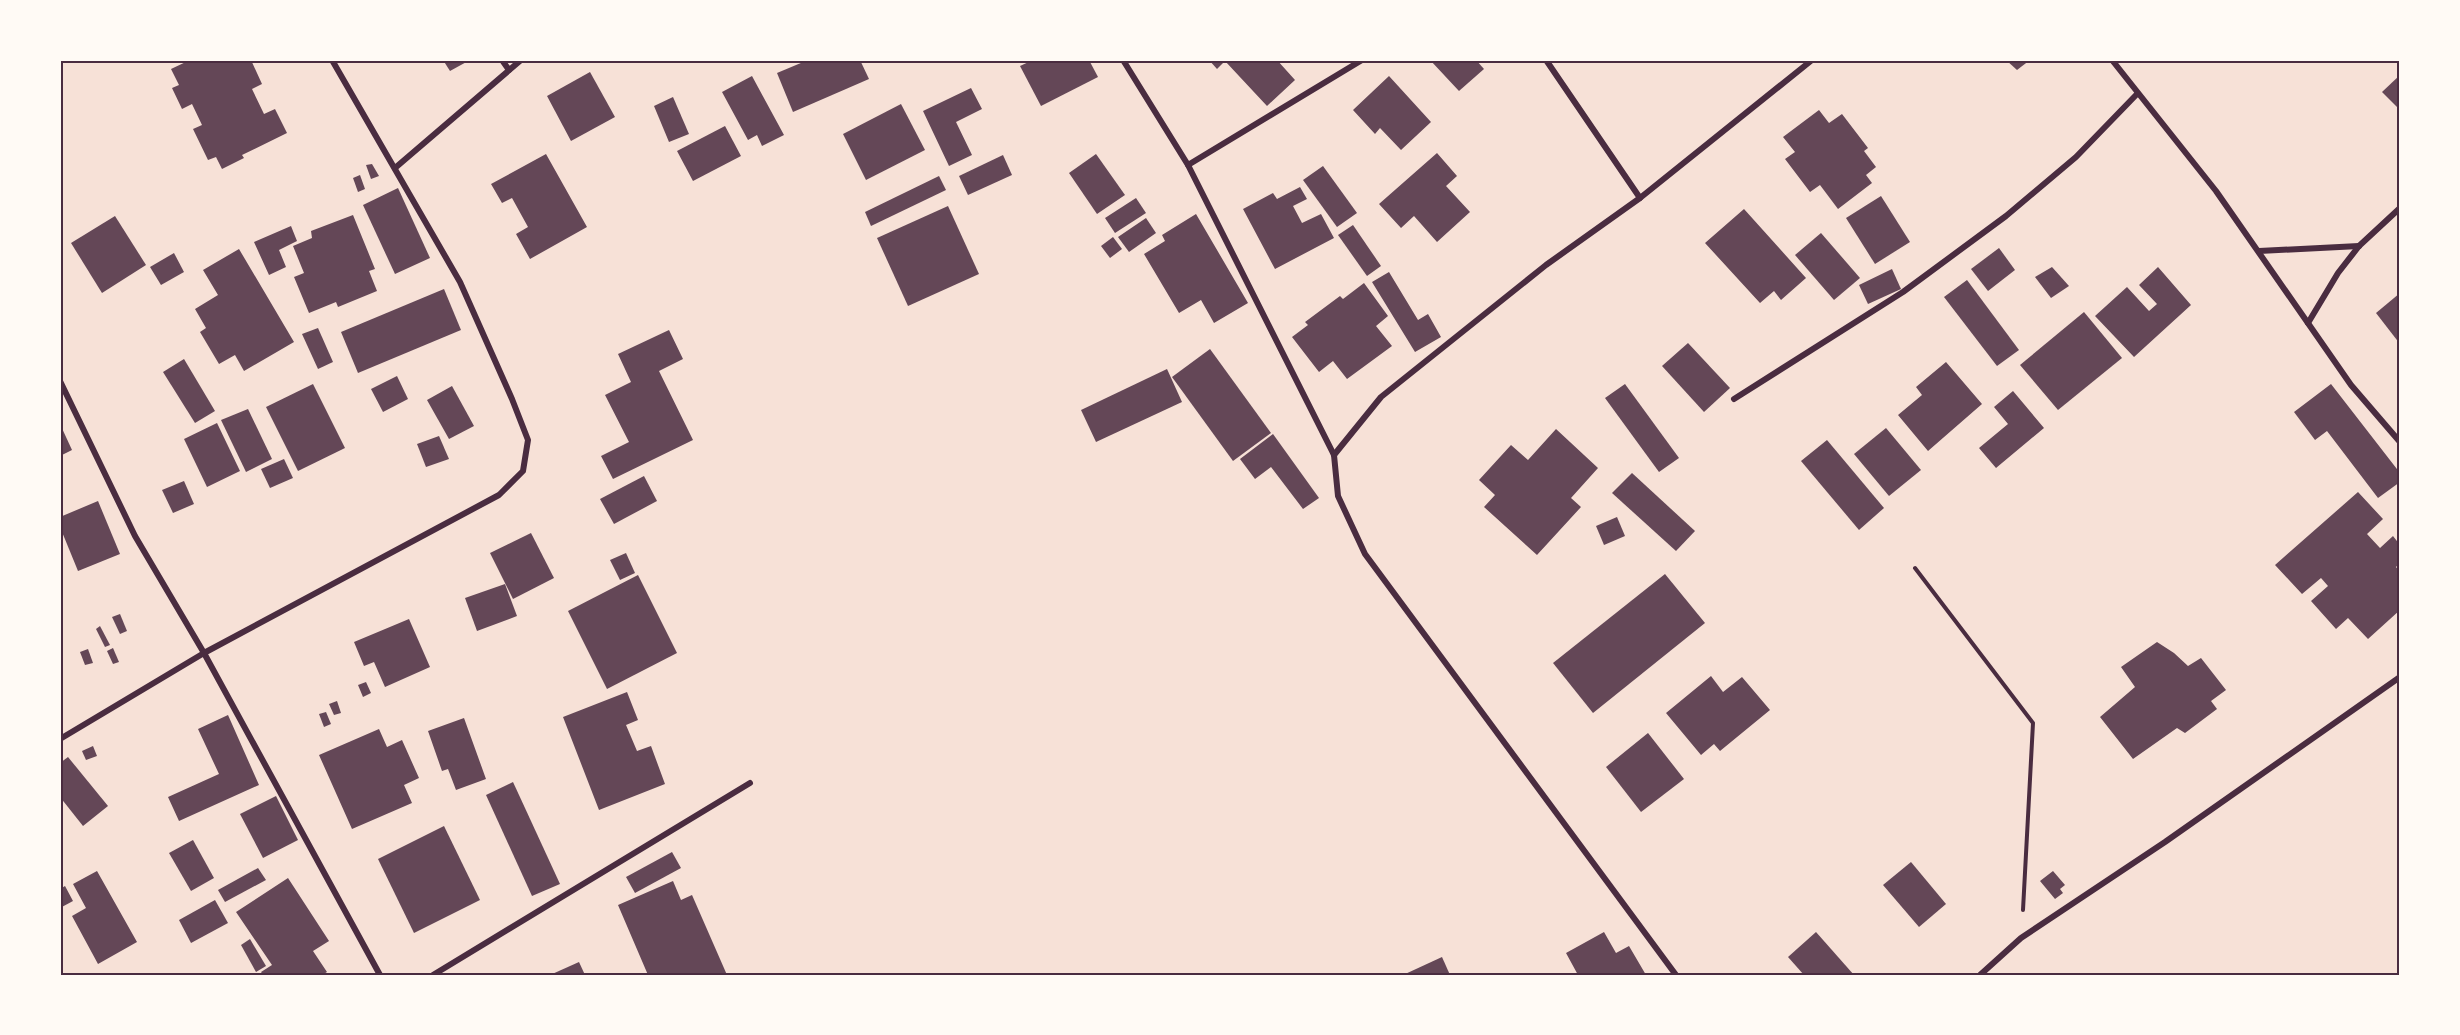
<svg xmlns="http://www.w3.org/2000/svg" width="2460" height="1035" font-family="'DM Sans',sans-serif">
<style>
.building{fill:#644757}
.lines{fill:none;stroke-linecap:round;stroke-linejoin:round}
.path{stroke:#4a2c40;stroke-width:4}
.minor{stroke:#4a2c40;stroke-width:6}
.neatline{fill:none;stroke:#4a2c40;stroke-width:2}
</style>
<rect width="100%" height="100%" fill="#f7e1d7"/>
<g class="building">
<path d="M190,60H251L262,84L252,89L264,114L275,109L287,133L242,155L244,158L222,169L216,157L208,160L193,129L202,125L192,104L182,109L172,88L179,85L171,69Z"/>
<path d="M443,60H470L450,71Z"/>
<path d="M808,60H860L869,79L793,112L777,73Z"/>
<path d="M1033,60H1089L1098,77L1041,106L1020,66Z"/>
<path d="M1209,60H1277L1295,80L1267,106L1225,61L1217,69Z"/>
<path d="M1430,60H1476L1484,69L1459,91Z"/>
<path d="M2006,60H2030L2017,70Z"/>
<path d="M590,72L615,117L571,141L547,96Z"/>
<path d="M2400,75V110L2382,92Z"/>
<path d="M752,76L784,135L762,146L757,135L748,140L722,92Z"/>
<path d="M1389,76L1431,122L1401,150L1380,128L1375,134L1353,110Z"/>
<path d="M971,88L982,109L956,122L972,155L949,166L923,111Z"/>
<path d="M673,97L689,134L669,142L654,106Z"/>
<path d="M901,104L925,150L866,180L843,134Z"/>
<path d="M1819,110L1829,123L1842,114L1868,148L1864,151L1876,167L1866,175L1872,183L1838,209L1820,185L1810,192L1785,159L1795,152L1783,137Z"/>
<path d="M725,126L741,156L693,181L677,151Z"/>
<path d="M1437,153L1457,176L1446,186L1470,212L1437,242L1414,216L1401,228L1379,204Z"/>
<path d="M546,154L587,227L530,259L516,234L528,227L512,198L502,203L491,184Z"/>
<path d="M1096,154L1125,195L1097,214L1069,173Z"/>
<path d="M1003,155L1012,175L968,195L959,176Z"/>
<path d="M372,164L379,176L371,179L366,165Z"/>
<path d="M1323,166L1357,213L1337,227L1303,180Z"/>
<path d="M360,175L365,189L358,192L353,178Z"/>
<path d="M939,176L946,190L871,226L865,212Z"/>
<path d="M1300,187L1307,199L1293,206L1302,223L1321,214L1334,238L1275,269L1243,209L1273,193L1277,199Z"/>
<path d="M398,188L430,258L395,274L363,205Z"/>
<path d="M1881,196L1910,242L1875,264L1846,218Z"/>
<path d="M1136,198L1146,213L1115,233L1105,218Z"/>
<path d="M948,206L979,274L908,306L877,238Z"/>
<path d="M1744,209L1806,278L1781,300L1774,291L1760,303L1705,243Z"/>
<path d="M1196,214L1248,303L1214,323L1201,300L1179,313L1144,254L1165,241L1162,235Z"/>
<path d="M353,215L375,269L369,271L377,291L338,307L336,302L309,313L294,277L304,273L293,246L312,238L311,231Z"/>
<path d="M115,216L146,265L102,293L71,243Z"/>
<path d="M1146,218L1156,233L1129,252L1118,237Z"/>
<path d="M1353,225L1381,266L1367,276L1338,235Z"/>
<path d="M291,226L297,241L279,250L286,267L269,275L254,242Z"/>
<path d="M1821,233L1860,278L1834,300L1795,255Z"/>
<path d="M1113,237L1122,249L1110,258L1101,246Z"/>
<path d="M1999,248L2015,270L1988,291L1971,269Z"/>
<path d="M239,249L294,342L244,371L235,355L219,364L200,332L206,328L195,309L218,295L203,270Z"/>
<path d="M174,253L184,272L161,285L150,267Z"/>
<path d="M2052,267L2069,286L2051,298L2035,277Z"/>
<path d="M2158,267L2191,305L2134,357L2095,316L2127,287L2149,311L2157,304L2139,285Z"/>
<path d="M1892,269L1901,289L1868,304L1859,285Z"/>
<path d="M1389,272L1418,320L1428,314L1441,337L1415,352L1372,282Z"/>
<path d="M1967,280L2019,350L1997,366L1944,297Z"/>
<path d="M1364,283L1388,316L1376,326L1392,346L1347,379L1333,361L1319,372L1292,337L1308,325L1305,322L1340,296L1343,299Z"/>
<path d="M444,289L461,330L358,373L341,332Z"/>
<path d="M2400,293V344L2376,313Z"/>
<path d="M2084,312L2122,358L2058,410L2020,365Z"/>
<path d="M318,328L333,362L318,369L302,334Z"/>
<path d="M669,330L683,359L659,371L693,440L613,479L601,456L629,442L605,395L631,382L618,354Z"/>
<path d="M1688,343L1730,388L1704,412L1662,366Z"/>
<path d="M1210,349L1271,433L1233,461L1172,377Z"/>
<path d="M184,359L215,411L195,423L163,372Z"/>
<path d="M1946,362L1982,404L1928,451L1898,415L1922,395L1916,387Z"/>
<path d="M1167,369L1182,402L1096,442L1081,410Z"/>
<path d="M397,376L408,399L383,412L371,389Z"/>
<path d="M313,384L345,448L298,471L266,407Z"/>
<path d="M1625,384L1679,458L1659,472L1605,398Z"/>
<path d="M2331,384L2400,473V482L2378,498L2327,431L2315,440L2294,412Z"/>
<path d="M452,386L474,426L449,439L427,400Z"/>
<path d="M2013,391L2044,428L1996,468L1979,448L2008,424L1994,407Z"/>
<path d="M248,409L272,459L246,472L221,420Z"/>
<path d="M217,423L240,471L207,487L184,439Z"/>
<path d="M60,424L72,450L60,456Z"/>
<path d="M1886,428L1921,470L1889,496L1854,454Z"/>
<path d="M1556,429L1598,468L1571,498L1581,507L1537,555L1484,507L1495,495L1479,480L1511,445L1528,460Z"/>
<path d="M1273,434L1319,498L1303,509L1271,467L1255,479L1240,459Z"/>
<path d="M439,436L449,459L426,467L417,444Z"/>
<path d="M1827,440L1884,508L1859,530L1801,461Z"/>
<path d="M284,459L293,478L270,488L261,469Z"/>
<path d="M1632,473L1695,531L1676,551L1612,493Z"/>
<path d="M644,476L657,501L614,524L600,499Z"/>
<path d="M184,481L194,504L173,513L162,490Z"/>
<path d="M2358,492L2383,519L2367,534L2380,548L2393,536L2400,545V563L2396,567L2400,572V610L2368,639L2348,618L2336,629L2311,601L2328,586L2321,578L2302,594L2275,565Z"/>
<path d="M98,501L120,554L78,571L60,527V517Z"/>
<path d="M1617,517L1625,536L1604,545L1596,526Z"/>
<path d="M531,533L554,578L513,599L490,553Z"/>
<path d="M626,553L635,573L620,580L610,560Z"/>
<path d="M1665,574L1705,623L1593,713L1553,663Z"/>
<path d="M638,575L677,653L607,689L568,611Z"/>
<path d="M505,584L517,616L477,631L465,598Z"/>
<path d="M120,614L127,631L120,634L112,617Z"/>
<path d="M409,619L430,667L385,687L374,662L364,666L354,642Z"/>
<path d="M100,626L110,645L105,647L96,629Z"/>
<path d="M2157,642L2174,653L2188,666L2201,658L2226,690L2211,701L2217,709L2185,733L2177,728L2133,759L2100,717L2135,687L2121,667Z"/>
<path d="M113,648L119,662L113,664L107,651Z"/>
<path d="M88,649L93,663L85,665L80,652Z"/>
<path d="M1711,676L1723,692L1742,677L1770,710L1720,751L1714,744L1701,755L1666,713Z"/>
<path d="M366,682L371,693L363,697L358,685Z"/>
<path d="M627,692L638,720L626,725L637,751L651,746L665,784L599,810L563,717Z"/>
<path d="M337,701L341,713L334,715L329,704Z"/>
<path d="M326,712L331,724L324,727L319,714Z"/>
<path d="M228,715L259,785L179,821L168,797L219,774L198,729Z"/>
<path d="M464,718L486,779L456,790L448,769L442,771L428,731Z"/>
<path d="M379,729L387,747L402,740L419,778L404,785L412,803L352,829L319,755Z"/>
<path d="M1648,733L1684,779L1641,812L1606,767Z"/>
<path d="M93,746L97,756L86,760L82,751Z"/>
<path d="M68,757L108,806L83,826L60,797V763Z"/>
<path d="M513,782L560,884L532,896L486,795Z"/>
<path d="M276,796L298,840L263,858L240,814Z"/>
<path d="M444,826L480,900L414,933L378,859Z"/>
<path d="M193,840L214,878L191,891L169,853Z"/>
<path d="M672,852L681,868L635,893L626,877Z"/>
<path d="M1911,862L1946,904L1919,927L1883,885Z"/>
<path d="M258,868L266,880L225,902L218,890Z"/>
<path d="M97,871L137,942L98,964L72,916L86,908L73,884Z"/>
<path d="M2053,871L2065,885L2060,889L2063,893L2055,899L2040,881Z"/>
<path d="M288,878L329,941L313,951L327,972L322,975H263L261,972L272,965L236,912Z"/>
<path d="M673,881L681,900L692,895L727,975H648L618,905Z"/>
<path d="M65,886L73,901L60,908V889Z"/>
<path d="M215,900L228,923L191,943L179,920Z"/>
<path d="M1604,932L1616,953L1629,946L1646,975H1578L1566,953Z"/>
<path d="M1816,932L1854,975H1804L1788,957Z"/>
<path d="M250,939L266,966L256,972L241,945Z"/>
<path d="M1442,957L1450,975H1403Z"/>
<path d="M579,962L585,975H550Z"/>
</g>
<g class="lines">
<path class="path" d="M1915,568L2033,723L2023,910"/>
<g class="minor">
<path d="M502,60L509,70"/>
<path d="M1123,60L1188,165L1334,455L1338,496L1365,554L1676,975"/>
<path d="M1546,60L1640,198"/>
<path d="M2112,60L2216,191L2351,385L2400,442"/>
<path d="M1188,165L1362,60"/>
<path d="M395,168L521,60"/>
<path d="M2259,251L2359,246"/>
<path d="M2308,323L2338,273L2359,246L2400,208"/>
<path d="M60,381L135,536L204,653L380,975"/>
<path d="M1734,399L1903,292L2006,216L2076,157L2137,94"/>
<path d="M1334,455L1381,397L1546,265L1640,198L1812,60"/>
<path d="M60,739L204,653L499,495L523,471L528,440L512,399L460,282L332,60"/>
<path d="M433,975L750,783"/>
<path d="M1980,975L2021,938L2165,842L2400,677"/>
</g>
</g>
<rect width="2460" height="1035" fill="none" stroke="#fffaf5" stroke-width="123"/>
<rect x="62" y="62" width="2336" height="912" class="neatline"/>
</svg>
